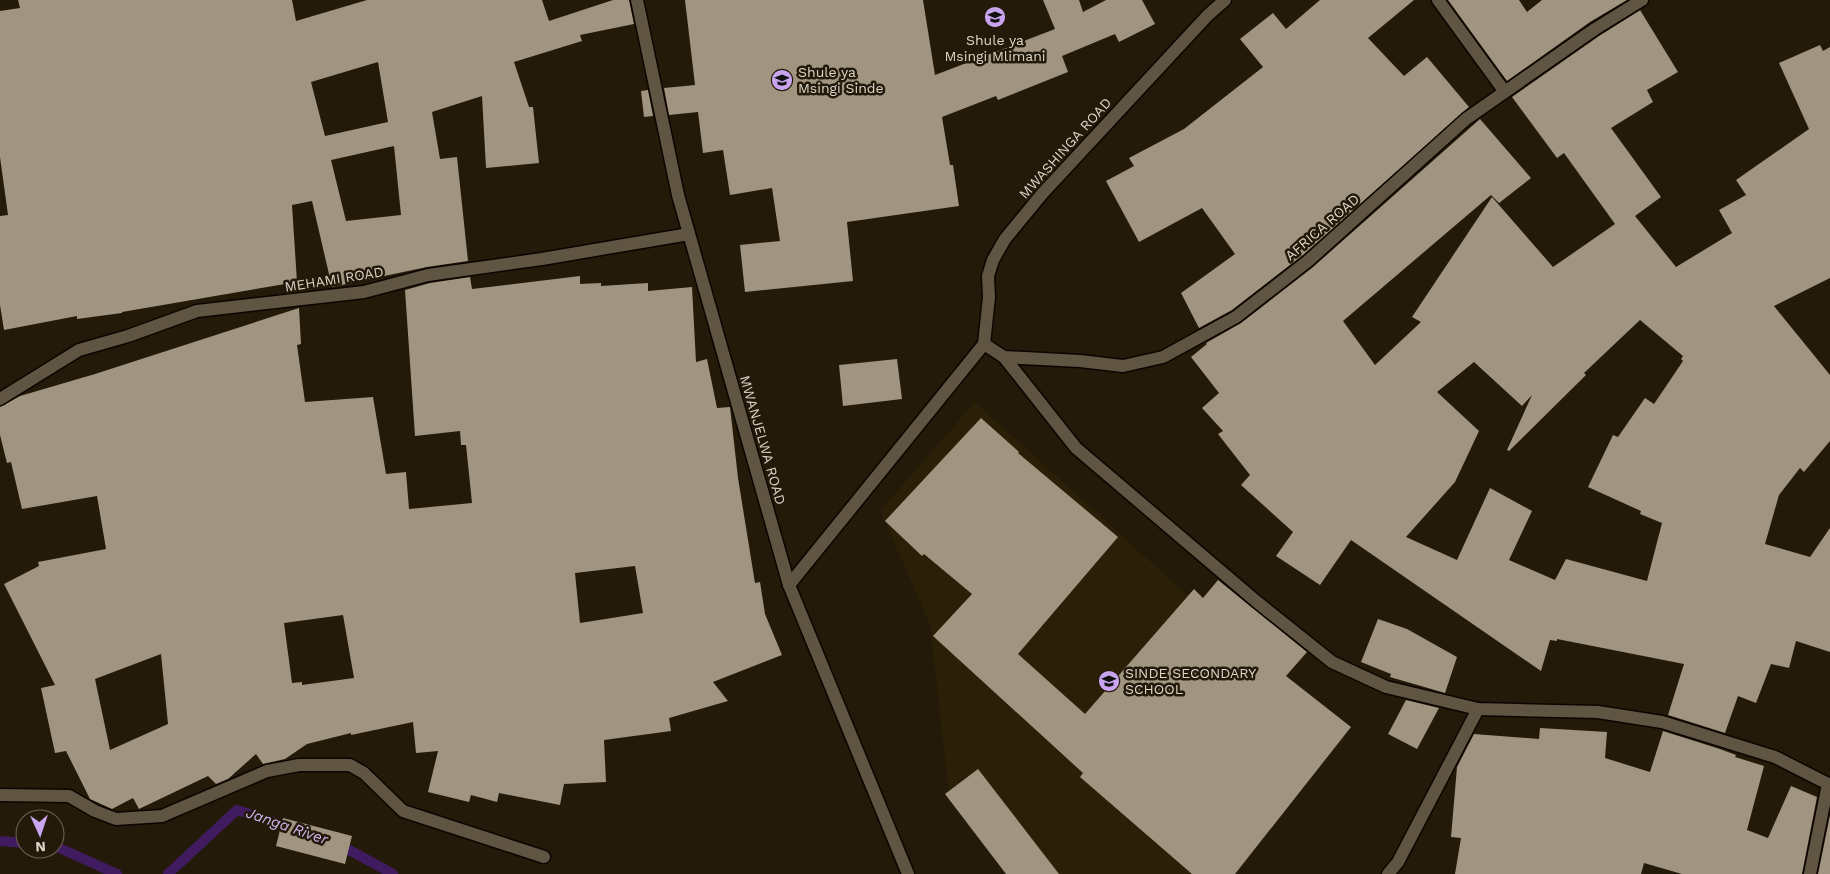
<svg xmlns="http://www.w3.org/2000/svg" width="1830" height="874" font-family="'Work Sans',sans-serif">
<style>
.built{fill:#2c1f07}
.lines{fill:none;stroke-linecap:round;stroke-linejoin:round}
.stream{stroke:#411b60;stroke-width:10}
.building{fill:#a19480;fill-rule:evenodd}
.minor-casing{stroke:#0d0500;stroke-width:15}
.minor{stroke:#605442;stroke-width:12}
.labels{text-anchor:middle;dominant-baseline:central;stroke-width:5;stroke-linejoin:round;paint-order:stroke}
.poi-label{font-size:14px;fill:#dcd5cb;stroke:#241a09;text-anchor:start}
.street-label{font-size:14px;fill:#dcd5cb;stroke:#241a09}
.water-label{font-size:15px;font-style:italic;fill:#d2b6f3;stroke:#241a09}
</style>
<rect width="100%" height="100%" fill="#241a09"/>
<path class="built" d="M975,402L1345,739L1214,874H1014L948,787L930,624L880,511Z"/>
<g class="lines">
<g class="stream">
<path d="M0,841L25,843"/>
<path d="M338,844L393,874"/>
<path d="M55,846L117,874"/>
<path d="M168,874L237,810L294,828"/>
</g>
</g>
<g class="building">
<path d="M18,0H292L296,21L367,0H542L549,21L613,0H629L634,24L580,35L582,41L514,62L529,107H533L539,163L486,168L482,96L432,112L440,159L457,157L468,261L427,267L332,287L312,201L292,205L297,282L122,312V313L77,319V316L4,330L0,305V216L8,215L0,157V11L20,8ZM378,62L388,122L325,136L311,82ZM394,146L401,215L346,221L331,160Z"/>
<path d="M685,0H923L935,75L1055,29L1043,0H1079L1083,12L1106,0H1142L1155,24L1119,42L1115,34L1062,56L1068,72L998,100L996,96L942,117L950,165H953L959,206L847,222L853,281L745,292L740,245L780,241L772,188L730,195L723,150L703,153L698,112L669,115L664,88L695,85Z"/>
<path d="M1320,0H1414L1368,38L1404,76L1427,57L1469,107L1303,255L1232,310L1199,328L1181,293L1235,254L1202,208L1139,242L1106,181L1134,166L1129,158L1184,129L1263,67L1240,39L1273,13L1286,29Z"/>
<path d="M1448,0H1519L1527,12L1542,0H1627L1590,22L1507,81Z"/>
<path d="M1640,10L1678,72L1647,90L1653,102L1611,128L1661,197L1635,216L1676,267L1732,233L1719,210L1746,195L1736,180L1809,129L1779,63L1820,45L1823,51L1830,47V278L1774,306L1830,375V441L1804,472L1800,468L1779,495L1765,544L1810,557L1830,528V652L1796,641L1789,668L1771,664L1756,703L1738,696L1725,733L1668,715L1684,664L1557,639V641L1550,640L1541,671L1351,540L1320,585L1276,556L1293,532L1241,485L1250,475L1218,434L1223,431L1202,408L1219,393L1191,357L1207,344L1206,343L1241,323L1313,267L1480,119L1531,178L1499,203L1491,195L1343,321L1375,365L1421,322L1412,317L1492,197L1553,267L1615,224L1564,153L1557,158L1512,97L1599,36ZM1640,320L1683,356L1681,359L1683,361L1654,404L1645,398L1618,437L1613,435L1588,487L1641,511L1640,514L1662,523L1647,581L1566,559L1555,580L1509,560L1532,511L1490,488L1457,560L1406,537L1455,482L1479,431L1437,392L1474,362L1522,406L1532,395L1507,450L1509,451L1586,375L1584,373Z"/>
<path d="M648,90L653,116L644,117L641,91Z"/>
<path d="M580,276V284L601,283V286L648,283V291L692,287L696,362L707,359L717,408L730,407L738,478L755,583L760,582L765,614L782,655L713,682L728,701L669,718L671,731L604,740L606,782L564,784L560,805L499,793L497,802L471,795L469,802L428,792L438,751L416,753L413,722L351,735V733L307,744L285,759L263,764L256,754L228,779L216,784L208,776L139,809L133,798L112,809L90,799L66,751L55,753L41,688L55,685L4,584L39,566L38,562L106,549L97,496L22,509L11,462L7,463L0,435V407L20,396L95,374L299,308L301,344L297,345L305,402L373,397L386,474L406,472L409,509L472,503L466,445H461L460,431L415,436L405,290L430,283L470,277L472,289ZM635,566L643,613L580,623L575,573ZM343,615L354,678L302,685V682L292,683L284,623ZM161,654L168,724L110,750L95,679Z"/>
<path d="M897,359L902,399L843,406L839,365Z"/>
<path d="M981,418L1019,452L1018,453L1118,537L1018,654L1085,714L1194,589L1203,598L1218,580L1307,652L1286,676L1351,727L1235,874H1192L1080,777L1083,773L933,636L972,594L924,554L922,556L885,521Z"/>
<path d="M1378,619L1407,629L1457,657L1445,693L1390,677L1391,674L1361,662Z"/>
<path d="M1406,700L1439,708L1417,749L1388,734Z"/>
<path d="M1540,728L1607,732L1605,758L1650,772L1663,731L1720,749L1736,755L1735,757L1764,766L1747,830L1768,838L1791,786L1817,797L1802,874H1682L1644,863L1641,874H1455L1461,838L1451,837L1457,767L1474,734L1539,739Z"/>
<path d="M978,769L1059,874H1006L945,794Z"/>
<path d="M1830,815V874H1818Z"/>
<path d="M283,818L352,836L345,864L276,846Z"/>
</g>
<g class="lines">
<g class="minor-casing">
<g id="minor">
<path d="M637,0L678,195L789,585L908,874"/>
<path d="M1438,0L1505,92"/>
<path d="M984,344L1004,357L1080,361L1123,366L1163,357L1236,317L1308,261L1466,119L1595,29L1642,0"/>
<path d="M984,344L989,297L988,276L993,260L1005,239L1042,194L1208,15L1225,0"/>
<path d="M1004,357L1076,448L1257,602L1332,662L1386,687L1478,709L1598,712L1662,722L1775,757L1830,785"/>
<path d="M0,399L79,350L128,336L197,311L364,292L428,275L542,259L689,234"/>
<path d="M789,585L984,344"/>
<path d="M0,795L69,796L95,811L116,819L162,816L267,771L299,765H350L364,773L403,811L544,857"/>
<path d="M1388,874L1398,862L1478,709"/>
<path d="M1810,874L1828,784"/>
</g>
</g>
<use href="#minor" class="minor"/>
</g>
<defs>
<g id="school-disc" transform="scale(1.125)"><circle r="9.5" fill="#c8a5ee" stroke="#241a09"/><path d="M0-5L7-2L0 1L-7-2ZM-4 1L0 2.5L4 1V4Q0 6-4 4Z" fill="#111"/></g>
</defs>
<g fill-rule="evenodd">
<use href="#school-disc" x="995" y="17"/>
<use href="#school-disc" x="782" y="80"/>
<use href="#school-disc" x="1109" y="681"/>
</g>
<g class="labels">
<g class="poi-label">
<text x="995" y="40" text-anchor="middle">Shule ya<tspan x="995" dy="16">Msingi Mlimani</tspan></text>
<text x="798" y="72">Shule ya<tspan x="798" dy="16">Msingi Sinde</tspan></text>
<text x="1125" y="673">SINDE SECONDARY<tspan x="1125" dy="16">SCHOOL</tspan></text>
</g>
<g class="street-label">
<text transform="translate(1065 148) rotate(-48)">MWASHINGA ROAD</text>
<text transform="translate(1322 227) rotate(-41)">AFRICA ROAD</text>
<text transform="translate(334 279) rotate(-9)">MEHAMI ROAD</text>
<text transform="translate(763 440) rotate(74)">MWANJELWA ROAD</text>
</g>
<g class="water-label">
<text transform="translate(287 826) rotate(19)">Janga River</text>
</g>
</g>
<g transform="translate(40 834) rotate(177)"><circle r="24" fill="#241a09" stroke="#6e6557"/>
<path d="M0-4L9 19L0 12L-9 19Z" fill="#c8a5ee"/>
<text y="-8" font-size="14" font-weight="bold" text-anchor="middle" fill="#dcd5cb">N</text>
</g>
</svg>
